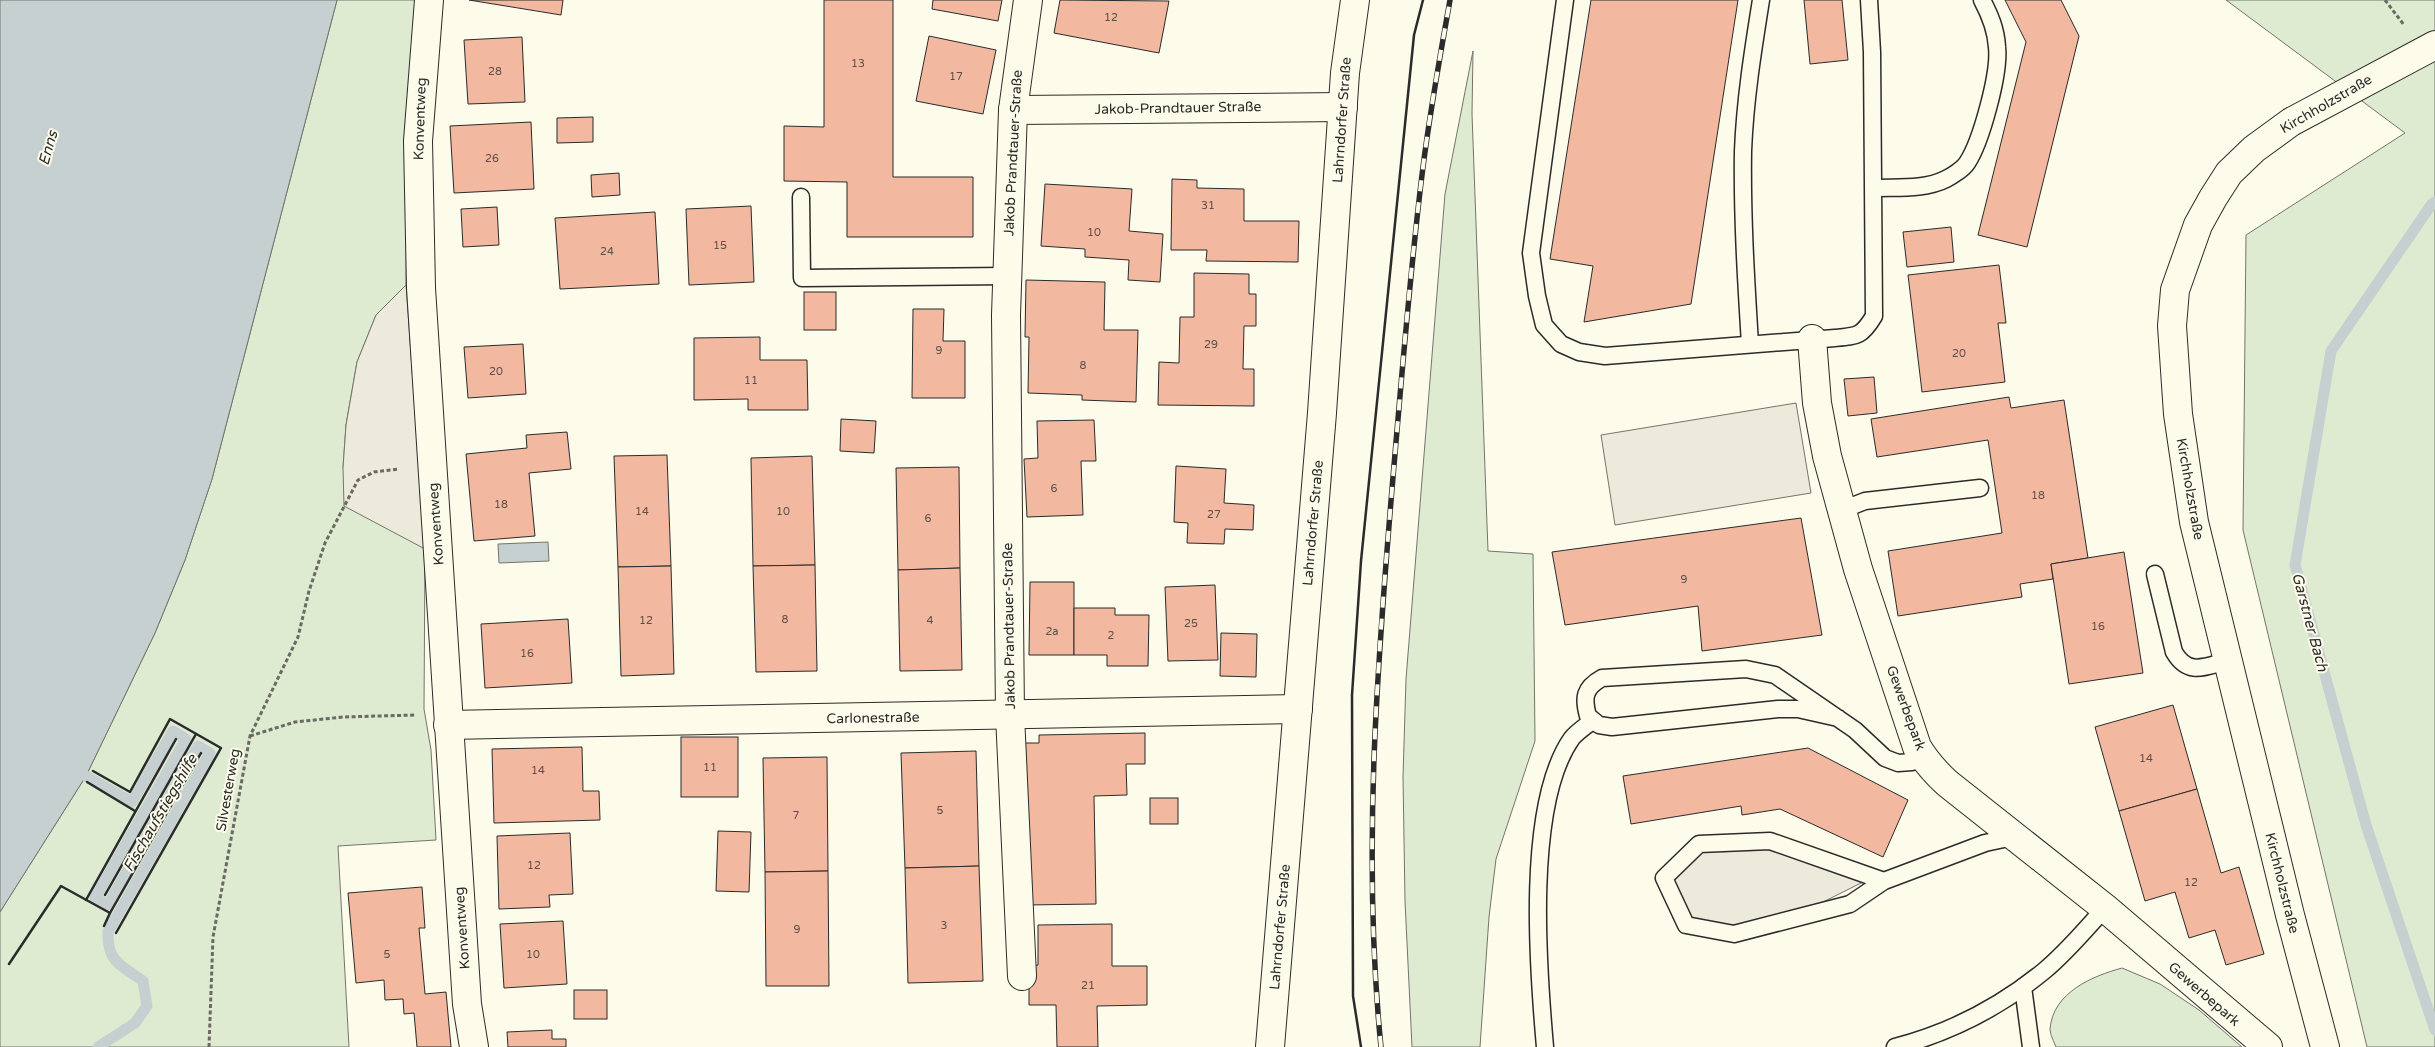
<svg xmlns="http://www.w3.org/2000/svg" width="2435" height="1047" font-family="'Varela Round',sans-serif">
<style>
.green{fill:#deebd1;stroke:#74746e}
.parking{fill:#eceadb;stroke:#74746e}
.water{fill:#c7d0d0;stroke:#74746e}
.lines{fill:none;stroke-linecap:round;stroke-linejoin:round}
.stream{stroke:#c7d0d0;stroke-width:11}
.building{fill:#f2b8a0;stroke:#2b2b2b}
.service-casing{stroke:#2b2b2b;stroke-width:19}
.minor-casing{stroke:#2b2b2b;stroke-width:30}
.tertiary-casing{stroke:#2b2b2b;stroke-width:30}
.path{stroke:#6a6964;stroke-width:3;stroke-dasharray:4 2.5;stroke-linecap:butt}
.service{stroke:#fdfbea;stroke-width:16}
.minor{stroke:#fdfbea;stroke-width:28}
.tertiary{stroke:#fdfbea;stroke-width:28}
.rail-casing{stroke:#2b2b2b;stroke-width:5.5}
.rail{stroke:#fdfbea;stroke-width:4;stroke-dasharray:11;stroke-linecap:butt}
.wall{stroke:#2b2b2b;stroke-width:2.5}
.labels{text-anchor:middle;dominant-baseline:central;stroke-width:4;stroke-linejoin:round;paint-order:stroke}
.number-label{font-size:11px;fill:#5d4e48}
.street-label{font-size:14px;fill:#2b2b2b;stroke:#fdfbea}
.water-label{font-size:15px;font-style:italic;fill:#2b2b2b;stroke:#fdfbea}
</style>
<rect width="100%" height="100%" fill="#fdfbea"/>
<g class="green">
<path d="M337,0H417C406,95 407,190 406,285L376,315L357,362L346,425L343,468L425,549L424,709L431,750L436,840L338,846L349,1047H0V912L86,776L155,633L185,560L212,479Z"/>
<path d="M2226,0H2435V1047H2367L2243,530L2246,235L2405,133Z"/>
<path d="M1473,51L1472,114L1488,551L1533,554L1535,741L1496,859L1489,917L1480,1047H1412L1405,901L1403,777L1406,679L1445,194Z"/>
<path d="M2122,968L2160,984L2199,1010L2242,1047H2056C2054,1042 2050,1034 2050,1029C2053,992 2093,976 2122,968Z"/>
</g>
<g class="parking">
<path d="M406,285L425,549L344,506L343,468L346,425L357,362L376,315Z"/>
<path d="M1796,403L1811,493L1615,525L1601,435Z"/>
<path d="M1772,849L1865,881L1811,908L1733,929L1688,920L1672,880L1703,851Z"/>
</g>
<g class="water">
<path d="M0,0H337L212,479L185,560L155,633L86,776L0,912Z"/>
<path d="M548,542L549,561L499,563L498,544Z"/>
</g>
<g class="lines">
<g class="stream">
<path d="M2435,202L2431,205L2331,351L2295,565L2366,825L2435,1030"/>
<path d="M86,776L132,802L173,731L186,739L95,898L108,905L198,746L210,753L108,932C107,962 121,965 143,981L147,1006L135,1023L98,1047"/>
</g>
</g>
<g class="building">
<path d="M469,0H563L561,15Z"/>
<path d="M824,0H893V177H973V237H847V182L784,181V126L824,127Z"/>
<path d="M933,0H1002L998,21L932,9Z"/>
<path d="M1060,0L1169,1L1159,53L1054,33Z"/>
<path d="M1591,0H1738L1691,304L1584,322L1593,266L1550,259Z"/>
<path d="M1804,0H1842L1848,60L1810,64Z"/>
<path d="M2005,0H2061L2079,36L2027,247L1978,235L2026,42Z"/>
<path d="M929,36L996,50L983,114L916,101Z"/>
<path d="M522,37L525,102L468,104L464,40Z"/>
<path d="M593,117V142L557,143V118Z"/>
<path d="M531,122L534,189L454,193L450,126Z"/>
<path d="M619,173L620,195L592,197L591,175Z"/>
<path d="M1172,179L1197,180V188L1244,189V221H1299L1298,262L1206,261L1207,250H1171Z"/>
<path d="M1045,184L1132,189L1129,231L1163,234L1160,282L1128,280L1129,260L1085,257V249L1041,246Z"/>
<path d="M751,206L754,282L689,285L686,209Z"/>
<path d="M497,207L499,245L463,247L461,209Z"/>
<path d="M655,212L659,284L560,289L555,218Z"/>
<path d="M1951,227L1954,262L1907,267L1903,232Z"/>
<path d="M1999,265L2006,323H1998L2005,382L1922,392L1908,275Z"/>
<path d="M1194,273L1249,274V294H1256V326H1244L1243,369H1254V406L1158,405L1159,362L1179,363L1180,317H1194Z"/>
<path d="M1026,280L1105,282L1104,330H1138L1136,402L1082,400V395L1028,393L1029,337H1025Z"/>
<rect x="804" y="292" width="32" height="38"/>
<path d="M913,309H944L943,341H965V398H912Z"/>
<path d="M760,337V360H807L808,410H748V399L694,400V338Z"/>
<path d="M523,344L526,394L468,398L464,347Z"/>
<path d="M1874,377L1877,413L1848,416L1844,379Z"/>
<path d="M2009,397L2011,408L2064,400L2088,558L2051,564L2053,579L2020,584L2022,597L1898,616L1888,551L2002,533L1988,440L1877,457L1871,419Z"/>
<path d="M841,419L876,421L874,453L840,451Z"/>
<path d="M1094,420L1096,461H1081L1083,515L1027,517L1024,459L1038,458L1037,421Z"/>
<path d="M567,432L571,469L529,473L535,536L474,541L466,454L527,448L526,435Z"/>
<path d="M667,455L671,566L618,567L614,456Z"/>
<path d="M812,456L815,565L753,566L751,458Z"/>
<path d="M1176,466L1226,469L1224,503L1254,505L1253,530L1225,529L1224,544L1187,543L1188,523L1174,522Z"/>
<path d="M959,467L960,568L898,570L896,468Z"/>
<path d="M1801,518L1822,635L1702,651L1698,606L1565,625L1552,552Z"/>
<path d="M2124,552L2143,673L2069,684L2051,564Z"/>
<path d="M815,565L817,671L756,672L753,566Z"/>
<path d="M671,566L674,674L621,676L618,567Z"/>
<path d="M960,568L962,670L900,671L898,570Z"/>
<path d="M1030,582H1074V655H1029Z"/>
<path d="M1215,585L1218,660L1168,661L1165,587Z"/>
<path d="M1074,608H1115V615H1149L1148,666H1107V655H1074Z"/>
<path d="M568,619L572,683L485,688L481,624Z"/>
<path d="M1221,633L1257,634L1256,677L1220,676Z"/>
<path d="M2173,705L2197,789L2119,811L2095,727Z"/>
<path d="M1145,733V764H1126L1127,795L1094,796L1096,904L1026,905L1024,743H1039V735Z"/>
<rect x="681" y="737" width="57" height="60"/>
<path d="M582,747L583,791H599L600,820L494,823L492,749Z"/>
<path d="M1808,748L1908,800L1883,857L1780,809L1742,815L1741,806L1631,824L1623,776Z"/>
<path d="M976,751L979,866L905,868L901,753Z"/>
<path d="M827,757L828,871L765,872L763,758Z"/>
<path d="M2197,789L2221,873L2239,867L2264,954L2226,965L2215,930L2189,938L2175,892L2145,901L2119,811Z"/>
<rect x="1150" y="798" width="28" height="26"/>
<path d="M718,831L751,832L749,892L716,891Z"/>
<path d="M570,833L573,894L549,895L550,907L499,909L497,836Z"/>
<path d="M979,866L983,981L908,983L905,868Z"/>
<path d="M828,871L829,986H766L765,872Z"/>
<path d="M422,887L425,928H419L425,994L446,992L451,1047H417L414,1013L404,1014L403,999L385,1000L384,980L356,983L348,893Z"/>
<path d="M563,921L567,984L504,988L500,924Z"/>
<path d="M1112,924V966H1147V1005L1097,1006L1098,1047H1057L1056,1005H1029V966L1038,965V925Z"/>
<rect x="574" y="990" width="33" height="29"/>
<path d="M552,1030V1039H566V1047H508L507,1032Z"/>
</g>
<g class="lines">
<g class="service-casing">
<g id="service">
<path d="M1565,0L1531,253L1537,296L1544,325L1561,344L1579,352L1605,356L1835,338C1858,336 1862,336 1874,316L1872,52L1869,0"/>
<path d="M1874,188C1898,187 1924,190 1946,179C1952,176 1963,169 1967,163C1981,142 2000,73 1997,47C1996,29 1990,15 1982,0"/>
<path d="M801,197L802,278L1007,276"/>
<path d="M1750,344C1746,280 1742,215 1743,151C1745,100 1753,50 1761,0"/>
<path d="M1842,510L1865,501L1980,488"/>
<path d="M2155,574L2174,652C2188,676 2204,667 2227,661"/>
<path d="M1838,718L1798,709H1778L1612,727L1599,725L1588,716C1583,698 1584,688 1602,678L1746,669L1775,675L1855,730L1885,758L1898,763L1912,762L1924,758"/>
<path d="M1884,881L1850,904L1734,934L1686,925L1664,878L1699,844L1770,841L1884,881L1985,843L2013,837"/>
<path d="M2023,987L2031,1047"/>
<path d="M1545,1047C1538,968 1525,804 1572,738C1577,732 1586,726 1592,721"/>
<path d="M1895,1047C1949,1033 2000,1007 2044,971C2066,953 2085,930 2105,908"/>
</g>
</g>
<g class="minor-casing">
<g id="minor">
<path d="M429,0L418,141L421,288L467,1004L474,1047"/>
<path d="M1013,110L1343,107"/>
<path d="M1812,339L1817,403L1827,456L1858,569L1917,747C1926,762 1935,772 1947,783L2105,908L2268,1047"/>
<path d="M448,725L1298,709"/>
<path d="M1022,976L1010,715L1006,315L1013,110L1028,0"/>
<path d="M2325,1047L2290,915L2194,522L2178,414L2172,326L2175,290L2198,225L2213,198L2229,173L2254,149L2291,122L2435,45"/>
</g>
</g>
<g class="tertiary-casing">
<path id="tertiary" d="M1270,1047L1322,413L1345,73L1355,0"/>
</g>
<g class="path">
<path d="M2385,0L2404,25"/>
<path d="M250,736L295,722L343,717L415,715"/>
<path d="M209,1047L213,937L250,736L298,637L309,591L325,543L358,480L374,472L399,469"/>
</g>
<use href="#service" class="service"/>
<use href="#minor" class="minor"/>
<use href="#tertiary" class="tertiary"/>
<g class="rail-casing">
<path id="rail" d="M1381,1047C1362,857 1377,667 1393,477C1402,374 1410,270 1423,167C1430,111 1440,56 1450,0"/>
</g>
<use href="#rail" class="rail"/>
<g class="wall">
<path d="M93,771L130,792L170,719L221,748L116,933"/>
<path d="M87,782L135,811"/>
<path d="M105,895L196,734"/>
<path d="M86,900L176,739"/>
<path d="M104,926L110,913"/>
<path d="M9,964L61,886L110,913L201,753"/>
<path d="M1361,1047L1353,996L1352,695L1361,561L1414,35L1423,0"/>
</g>
</g>
<g class="labels">
<g class="number-label">
<text x="1111" y="17">12</text>
<text x="858" y="63">13</text>
<text x="495" y="71">28</text>
<text x="956" y="76">17</text>
<text x="492" y="158">26</text>
<text x="1208" y="205">31</text>
<text x="1094" y="232">10</text>
<text x="720" y="245">15</text>
<text x="607" y="251">24</text>
<text x="1211" y="344">29</text>
<text x="939" y="350">9</text>
<text x="1959" y="353">20</text>
<text x="1083" y="365">8</text>
<text x="496" y="371">20</text>
<text x="751" y="380">11</text>
<text x="1054" y="488">6</text>
<text x="2038" y="495">18</text>
<text x="501" y="504">18</text>
<text x="642" y="511">14</text>
<text x="783" y="511">10</text>
<text x="1214" y="514">27</text>
<text x="928" y="518">6</text>
<text x="1684" y="579">9</text>
<text x="785" y="619">8</text>
<text x="646" y="620">12</text>
<text x="930" y="620">4</text>
<text x="1191" y="623">25</text>
<text x="2098" y="626">16</text>
<text x="1052" y="631">2a</text>
<text x="1111" y="635">2</text>
<text x="527" y="653">16</text>
<text x="2146" y="758">14</text>
<text x="710" y="767">11</text>
<text x="538" y="770">14</text>
<text x="940" y="810">5</text>
<text x="796" y="815">7</text>
<text x="534" y="865">12</text>
<text x="2191" y="882">12</text>
<text x="944" y="925">3</text>
<text x="797" y="929">9</text>
<text x="387" y="954">5</text>
<text x="533" y="954">10</text>
<text x="1088" y="985">21</text>
</g>
<g class="street-label">
<text transform="translate(2326 104) rotate(-30)">Kirchholzstraße</text>
<text transform="translate(1178 108) rotate(-1)">Jakob-Prandtauer Straße</text>
<text transform="translate(420 119) rotate(-88)">Konventweg</text>
<text transform="translate(1342 120) rotate(-86)">Lahrndorfer Straße</text>
<text transform="translate(1013 153) rotate(-87)">Jakob Prandtauer-Straße</text>
<text transform="translate(2190 489) rotate(80)">Kirchholzstraße</text>
<text transform="translate(1313 523) rotate(-85)">Lahrndorfer Straße</text>
<text transform="translate(436 524) rotate(-94)">Konventweg</text>
<text transform="translate(1009 626) rotate(-91)">Jakob Prandtauer-Straße</text>
<text transform="translate(1906 708) rotate(70)">Gewerbepark</text>
<text transform="translate(873 718) rotate(-1)">Carlonestraße</text>
<text transform="translate(228 790) rotate(-80)">Silvesterweg</text>
<text transform="translate(2282 883) rotate(76)">Kirchholzstraße</text>
<text transform="translate(1280 927) rotate(-85)">Lahrndorfer Straße</text>
<text transform="translate(462 928) rotate(-94)">Konventweg</text>
<text transform="translate(2204 994) rotate(41)">Gewerbepark</text>
</g>
<g class="water-label">
<text transform="translate(48 148) rotate(-74)">Enns</text>
<text transform="translate(2310 622) rotate(75)">Garstner Bach</text>
<text transform="translate(160 813) rotate(-60)">Fischaufstiegshilfe</text>
</g>
</g>
</svg>
